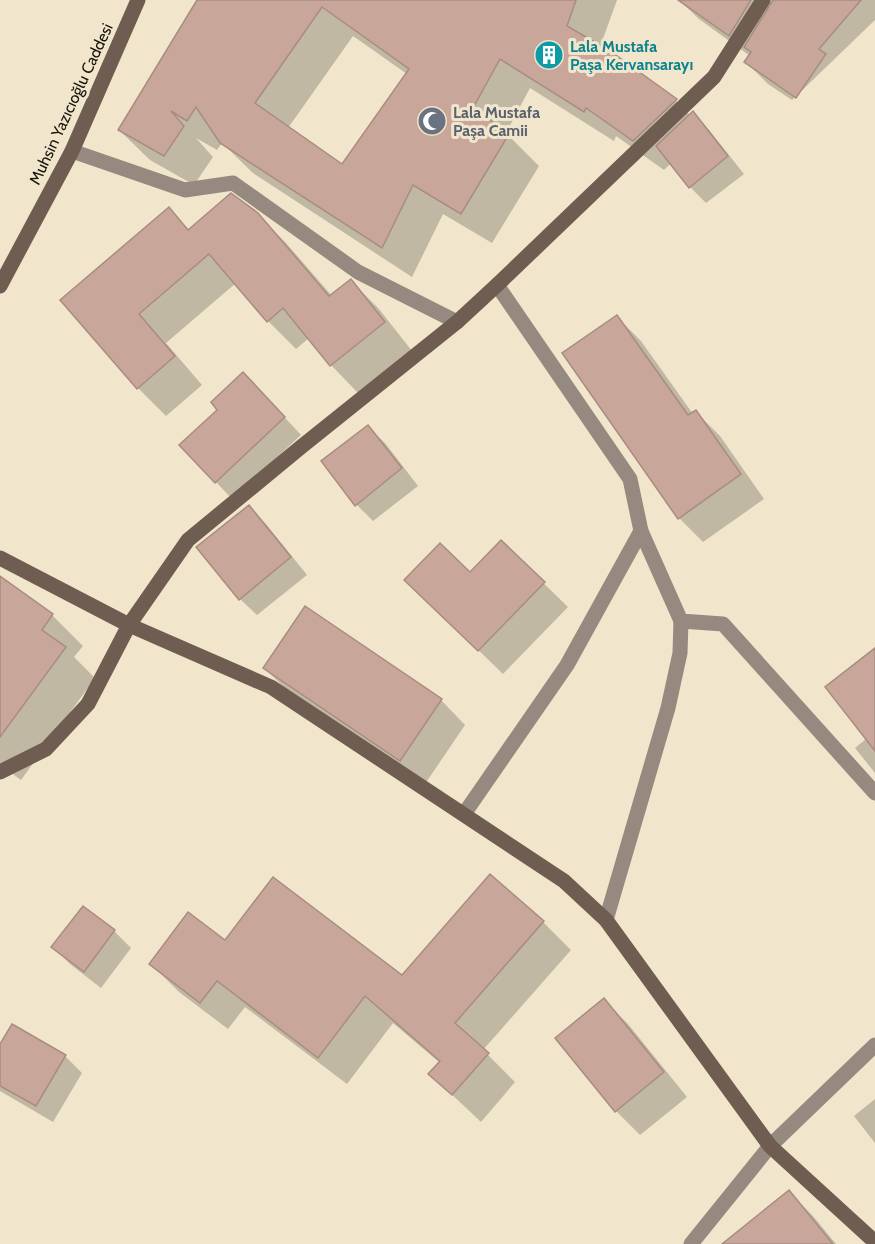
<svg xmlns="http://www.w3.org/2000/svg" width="875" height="1244" font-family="Cabin,sans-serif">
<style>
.shadow{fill:#0003;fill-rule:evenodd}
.building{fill:#c8a79a;stroke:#a88c81;stroke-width:1.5;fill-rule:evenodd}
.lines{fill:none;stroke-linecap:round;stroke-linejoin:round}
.street{stroke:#958980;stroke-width:15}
.secondary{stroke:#6e5d50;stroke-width:15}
.labels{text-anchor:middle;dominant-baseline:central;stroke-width:6;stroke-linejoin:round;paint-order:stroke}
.culture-label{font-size:16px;font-weight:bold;fill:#0d838f;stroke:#f1e6cb;text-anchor:start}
.street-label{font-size:16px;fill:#17140a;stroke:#f1e6cb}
.worship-label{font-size:16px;font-weight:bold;fill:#5b616d;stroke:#f1e6cb;text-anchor:start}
</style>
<rect width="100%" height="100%" fill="#f1e6cb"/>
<g class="shadow">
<path d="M199,0H617L600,47L676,101L690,115L693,113L709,130L744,174L706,203L690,187L671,163L664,170L616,136L614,141L530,88L506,133L539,166L492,243L443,214L412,277L253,173L222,143L217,150L196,138L213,157L194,185L150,160L119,130ZM353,36L407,74L343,166L288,128Z"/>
<path d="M679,0H875V20L792,100L768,84L746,62L750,56L699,19Z"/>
<path d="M169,209L190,231L257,214L286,243L332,296L351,281L379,309L412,351L359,394L331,365L309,338L296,349L268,321L236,283L166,343L202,385L166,416L138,388L63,300Z"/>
<path d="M617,317L641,341L693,414L696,412L720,436L764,499L703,542L679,518Z"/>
<path d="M260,391L301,435L232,499L216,482Z"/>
<path d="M368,427L385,443L418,486L373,521L357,505Z"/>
<path d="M249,507L266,524L307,575L257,615L240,599Z"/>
<path d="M501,542L568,607L503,674L431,604L470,574Z"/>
<path d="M0,578L52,615L83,646L74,657L95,678L21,780L0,765Z"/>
<path d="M875,650V773L855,748L867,738Z"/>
<path d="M264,668L441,700L465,725L425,784L289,692Z"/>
<path d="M543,922L571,950L483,1050L515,1082L481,1122L430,1074L440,1063L393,1023L347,1084L245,1007L228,1029L179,992L151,964L225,942L402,978Z"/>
<path d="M114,931L131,948L101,988L70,964L53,947Z"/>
<path d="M604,1000L628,1024L687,1097L640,1135L616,1111Z"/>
<path d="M0,1047L65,1056L82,1073L53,1122L0,1091Z"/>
<path d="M875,1099V1143L854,1116Z"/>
<path d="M789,1192L813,1216L836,1244H754Z"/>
</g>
<g class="building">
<path d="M197,0H576L567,26L610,51L677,99L633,141L586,108L584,112L500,59L473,108L509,134L461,214L413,185L382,248L220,143L196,107L187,121L171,111L184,126L164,156L118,130ZM322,7L409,69L342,164L255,103Z"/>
<path d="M678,0H751L729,36Z"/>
<path d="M773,0H861L819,49L826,54L796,98L744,62L751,52L744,47Z"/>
<path d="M693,111L728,156L689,188L656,146Z"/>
<path d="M231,193L258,213L329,296L351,279L385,322L330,366L283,308L267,322L209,254L139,314L175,356L137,389L60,300L169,207L188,230Z"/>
<path d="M617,315L688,415L696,410L741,474L678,519L562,353Z"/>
<path d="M243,372L285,417L215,483L179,445L217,410L211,402Z"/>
<path d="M368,425L402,468L355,506L321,461Z"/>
<path d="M249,505L291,557L239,600L196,547Z"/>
<path d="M501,540L545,582L478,651L404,580L440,543L470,572Z"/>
<path d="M0,576L53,614L42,630L66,647L0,737Z"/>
<path d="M305,606L442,699L400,761L263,668Z"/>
<path d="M875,648V751L825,687Z"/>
<path d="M490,874L544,921L455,1023L489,1053L452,1095L428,1074L440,1061L365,996L318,1058L217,981L200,1003L149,964L188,912L225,940L273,877L402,975Z"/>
<path d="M83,906L115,930L84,972L51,947Z"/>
<path d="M604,998L664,1072L615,1112L555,1038Z"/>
<path d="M12,1024L66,1055L36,1106L0,1086V1044Z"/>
<path d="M789,1190L833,1244H722Z"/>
</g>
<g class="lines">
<g class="street">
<path d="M72,151L185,190L233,183L358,272L457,322"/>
<path d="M497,285L630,479L641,531L681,621L723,624L875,793"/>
<path d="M464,814L567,665L641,531"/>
<path d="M606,920L668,708L680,653L681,621"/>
<path d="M691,1244L770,1146L875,1045"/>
</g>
<g class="secondary">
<path d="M0,286L72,151L138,0"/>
<path d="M0,558L129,625L271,687L564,881L606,920L770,1146L875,1242"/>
<path d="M0,772L46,749L88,704L129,625L188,540L301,447L457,322L497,285L714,77L763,0"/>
</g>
</g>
<defs>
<g id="building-disc" transform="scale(1.5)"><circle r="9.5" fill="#0f9aa8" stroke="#f1e6cb"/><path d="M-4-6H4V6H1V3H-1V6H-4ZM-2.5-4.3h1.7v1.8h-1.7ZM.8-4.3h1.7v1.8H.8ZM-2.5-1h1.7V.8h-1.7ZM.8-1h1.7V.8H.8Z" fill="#fff"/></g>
<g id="mosque-disc" transform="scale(1.5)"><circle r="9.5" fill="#6b7280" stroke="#f1e6cb"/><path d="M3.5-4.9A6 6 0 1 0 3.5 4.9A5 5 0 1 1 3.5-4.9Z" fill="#fff"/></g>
</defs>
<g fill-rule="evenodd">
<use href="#building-disc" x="549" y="55"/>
<use href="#mosque-disc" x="432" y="121"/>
</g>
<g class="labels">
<g class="culture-label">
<text x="570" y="46">Lala Mustafa<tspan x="570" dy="18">Paşa Kervansarayı</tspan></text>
</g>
<g class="street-label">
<text transform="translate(71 104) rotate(-65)">Muhsin Yazıcıoğlu Caddesi</text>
</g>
<g class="worship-label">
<text x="453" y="112">Lala Mustafa<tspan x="453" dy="18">Paşa Camii</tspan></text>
</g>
</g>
</svg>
